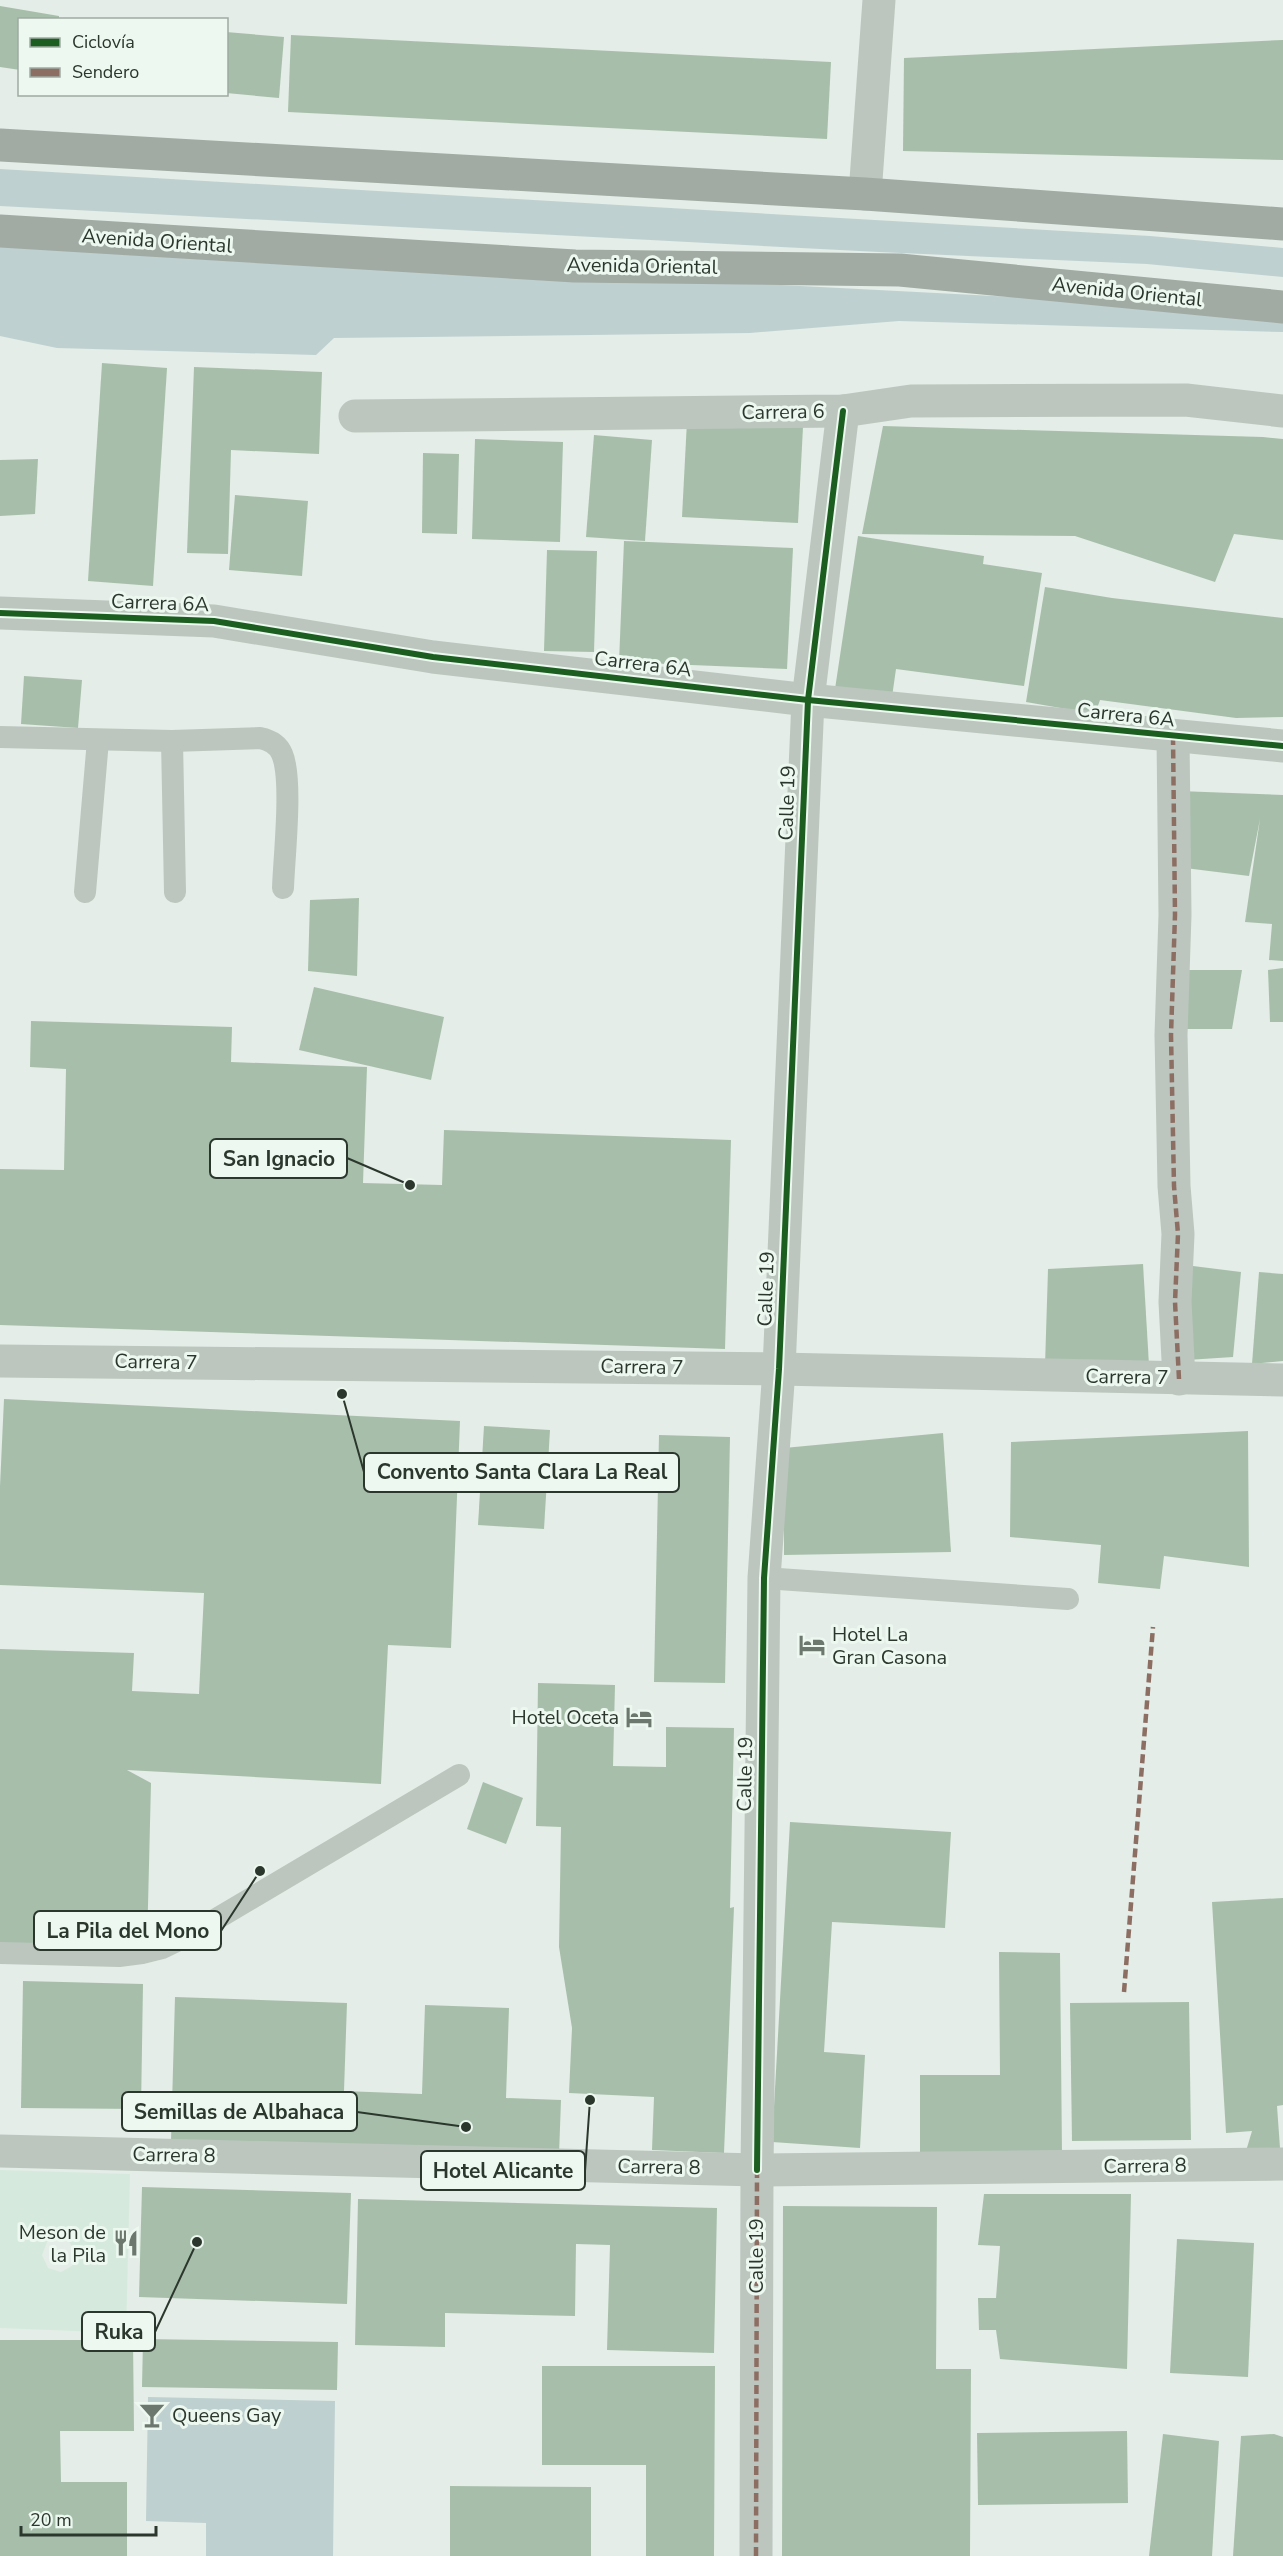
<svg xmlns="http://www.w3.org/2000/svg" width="1283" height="2556" font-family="'Nunito Sans',sans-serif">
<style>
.green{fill:#bfd0d0}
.plaza{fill:#d5eadd;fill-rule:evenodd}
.building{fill:#a7bfaa}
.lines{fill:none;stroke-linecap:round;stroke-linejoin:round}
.service{stroke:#bcc6bf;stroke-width:22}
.pedestrian{stroke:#bcc6bf;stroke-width:33}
.minor{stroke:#bcc6bf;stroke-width:33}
.primary{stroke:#a1aba4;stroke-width:33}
.quiet{stroke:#8d6e63;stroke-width:4.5;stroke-dasharray:9 4.5;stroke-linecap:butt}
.cycleway-casing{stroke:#ecf8f0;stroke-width:10}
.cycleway{stroke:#1b5e20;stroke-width:6}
.labels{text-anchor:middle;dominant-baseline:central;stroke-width:6;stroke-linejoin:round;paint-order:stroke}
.street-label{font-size:20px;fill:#2b372c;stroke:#ecf8f0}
.poi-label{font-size:20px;fill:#2b372c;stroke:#ecf8f0;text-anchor:start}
.leader{fill:none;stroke:#2b372c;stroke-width:2}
.callout-dot{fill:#2b372c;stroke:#ecf8f0;stroke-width:2}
.callout{fill:#ecf8f0;stroke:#2b372c;stroke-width:2}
.callout-label{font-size:21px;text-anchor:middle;font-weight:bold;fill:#2b372c}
</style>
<rect width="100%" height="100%" fill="#e4ede7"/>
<g class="green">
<path d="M0,169L1150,236L1283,248V277L1147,264L879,252L0,206Z"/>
<path d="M0,245L1113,302L1283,315V332L899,321L750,333L334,338L316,355L57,348L0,336Z"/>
<path d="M148,2397L335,2401L333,2556H206V2523L146,2521Z"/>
</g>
<path class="plaza" d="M0,2170L130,2174L126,2333L0,2328ZM58,2238L69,2241L75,2252L72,2266L61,2272L48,2268L42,2255L47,2242Z"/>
<g class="building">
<path d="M0,6L59,16V20H20V70L0,67Z"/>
<path d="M226,32L284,37L279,98L226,93Z"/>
<path d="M291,35L831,62L827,139L288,112Z"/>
<path d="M1283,40V160L903,151L904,58Z"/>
<path d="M102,363L167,368L153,586L88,581Z"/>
<path d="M194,367L322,372L319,454L231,450L228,554L187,553Z"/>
<path d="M687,421L803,427L798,523L682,517Z"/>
<path d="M883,426L1263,437L1283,439V540L1234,534L1215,582L1075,536L862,534Z"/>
<path d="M594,435L652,440L645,541L586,537Z"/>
<path d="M475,439L563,442L560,542L472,539Z"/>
<path d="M423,453L459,454L457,534L422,533Z"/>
<path d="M38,459L35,514L0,516V460Z"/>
<path d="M235,495L308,501L302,576L229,570Z"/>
<path d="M858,536L984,556L983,564L1042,573L1024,686L896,669L892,697L835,689Z"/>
<path d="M624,541L793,548L787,669L619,662Z"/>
<path d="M547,550L597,551L594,652L544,651Z"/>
<path d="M1045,587L1112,598L1283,618V717L1236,718L1100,700L1095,714L1026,702Z"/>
<path d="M24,676L82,680L78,728L21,724Z"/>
<path d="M1179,791L1283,795V961L1269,960L1272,924L1245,922L1260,819L1249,876L1177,867Z"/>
<path d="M359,898L357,976L308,971L310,900Z"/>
<path d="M1283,968V1022H1270L1268,970Z"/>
<path d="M1175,970H1242L1232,1029H1175Z"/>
<path d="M314,987L444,1017L431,1080L299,1050Z"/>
<path d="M31,1021L232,1027L231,1062L367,1067L363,1183L442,1185L444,1130L731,1140L725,1349L0,1325V1169L64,1170L66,1069L30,1067Z"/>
<path d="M1143,1264L1149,1365H1045L1048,1269Z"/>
<path d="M1185,1265L1241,1272L1233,1357L1187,1360Z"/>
<path d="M1259,1272L1283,1274V1361L1252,1364Z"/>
<path d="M4,1399L460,1421L451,1648L388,1645L381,1784L127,1770L151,1783L147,1946L0,1944V1649L134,1653L132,1691L199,1694L204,1593L0,1585V1486Z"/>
<path d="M484,1426L550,1430L544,1529L478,1525Z"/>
<path d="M1248,1431L1249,1567L1164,1556L1160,1589L1098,1583L1101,1545L1010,1537L1011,1442Z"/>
<path d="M943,1433L951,1552L784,1555V1448Z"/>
<path d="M659,1435L730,1437L725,1683L654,1682Z"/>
<path d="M538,1683L615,1685L613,1766L666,1767V1727L734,1728L730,1908L734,1907L724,2153L652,2150L654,2097L569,2093L572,2028L559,1947L561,1827L536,1826Z"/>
<path d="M483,1782L523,1798L506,1844L467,1829Z"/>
<path d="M790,1822L951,1832L945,1928L832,1922L824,2052L865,2055L860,2148L772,2142Z"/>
<path d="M1283,1898V2105L1277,2106L1281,2162L1246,2151L1252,2131L1226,2133L1212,1902Z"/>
<path d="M999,1952L1060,1953L1062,2154L920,2155V2075H1000Z"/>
<path d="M23,1981L143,1984L141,2109L21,2108Z"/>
<path d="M175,1997L347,2003L344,2091L422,2094L425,2005L509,2008L506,2098L561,2100L559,2155L171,2141Z"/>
<path d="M1189,2002L1191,2140L1072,2141L1070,2003Z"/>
<path d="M142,2187L351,2193L347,2304L139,2297Z"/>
<path d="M984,2194H1131L1127,2369L1000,2359L996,2330H979L978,2298H996L1000,2246L978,2245Z"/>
<path d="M358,2199L717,2208L714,2353L607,2350L610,2245L576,2244L575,2316L445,2313V2347L355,2345Z"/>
<path d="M783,2206L937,2207L936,2369H971L970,2556H782Z"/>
<path d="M1177,2239L1254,2243L1248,2377L1170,2373Z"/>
<path d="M143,2339L338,2342L337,2390L142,2387Z"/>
<path d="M0,2340H133L134,2431H60L61,2482H127V2556H0Z"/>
<path d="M542,2366H715L714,2556H646V2465H542Z"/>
<path d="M1127,2431L1128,2503L978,2505L977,2433Z"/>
<path d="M1163,2434L1219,2441L1212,2556H1149Z"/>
<path d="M1274,2434L1283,2437V2556H1233L1241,2436Z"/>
<path d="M450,2486L591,2487V2556H450Z"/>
</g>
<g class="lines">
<g class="service">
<path d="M0,737L172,741L260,738C270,740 278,744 282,754C293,779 284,857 283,888"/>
<path d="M172,741L175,892"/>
<path d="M85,892L98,740"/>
<path d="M764,1578L1068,1599"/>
<path d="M0,1953L119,1956L142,1953L162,1948L191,1934L459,1775"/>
</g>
<g class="pedestrian">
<path d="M1173,736L1175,915L1171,1035L1174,1186L1178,1234L1175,1302L1179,1379"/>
<path d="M756,2556L757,2170"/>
</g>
<g class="minor">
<path d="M865,194L879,0"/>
<path d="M355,416L843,411L911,401L1186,400L1283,411"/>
<path d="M0,613L214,621L433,657L808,700L1283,746"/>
<path d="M0,1361L779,1369L1283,1380"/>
<path d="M0,2151L757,2170L1283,2164"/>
<path d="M757,2170L764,1578L779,1369L808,700L843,411"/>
</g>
<g class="primary">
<path d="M0,145L865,194L1283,224"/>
<path d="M0,231L575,266L900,270L1283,307"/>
</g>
<g class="quiet">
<path d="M1173,736L1175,915L1171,1035L1174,1186L1178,1234L1175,1302L1179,1379"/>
<path d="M1124,1992L1153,1627"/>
<path d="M756,2556L757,2170"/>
</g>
<g class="cycleway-casing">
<g id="cycleway">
<path d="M0,613L214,621L433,657L808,700L1283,746"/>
<path d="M757,2170L764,1578L779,1369L808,700L843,411"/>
</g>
</g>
<use href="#cycleway" class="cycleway"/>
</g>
<defs>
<g id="hotel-bare" transform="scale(2.07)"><path d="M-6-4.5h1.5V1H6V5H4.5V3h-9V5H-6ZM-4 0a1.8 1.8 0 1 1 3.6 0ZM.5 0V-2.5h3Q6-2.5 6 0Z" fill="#6c776d" stroke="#ecf8f0" stroke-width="2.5" paint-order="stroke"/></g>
<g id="restaurant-bare" transform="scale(2.07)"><path d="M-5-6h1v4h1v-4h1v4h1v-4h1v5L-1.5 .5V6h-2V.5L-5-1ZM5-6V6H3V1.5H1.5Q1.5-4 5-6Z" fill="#6c776d" stroke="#ecf8f0" stroke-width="2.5" paint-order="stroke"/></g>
<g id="bar-bare" transform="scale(2.07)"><path d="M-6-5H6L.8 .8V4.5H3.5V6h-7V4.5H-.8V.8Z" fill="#6c776d" stroke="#ecf8f0" stroke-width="2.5" paint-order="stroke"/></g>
</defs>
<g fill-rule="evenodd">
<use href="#hotel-bare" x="812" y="1645"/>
<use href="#hotel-bare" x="639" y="1717"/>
<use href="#restaurant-bare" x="126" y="2243"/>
<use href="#bar-bare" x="152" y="2415"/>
</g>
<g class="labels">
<g class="street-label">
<text transform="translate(157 241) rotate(4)">Avenida Oriental</text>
<text transform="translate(642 266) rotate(1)">Avenida Oriental</text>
<text transform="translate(1127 292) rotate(6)">Avenida Oriental</text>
<text transform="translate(783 412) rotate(-1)">Carrera 6</text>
<text transform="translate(160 603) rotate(2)">Carrera 6A</text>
<text transform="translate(643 664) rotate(7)">Carrera 6A</text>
<text transform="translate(1126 715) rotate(6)">Carrera 6A</text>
<text transform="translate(787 803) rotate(-88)">Calle 19</text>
<text transform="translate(766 1289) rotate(-88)">Calle 19</text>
<text transform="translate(156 1362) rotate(1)">Carrera 7</text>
<text transform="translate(642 1367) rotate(1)">Carrera 7</text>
<text transform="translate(1127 1377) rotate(1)">Carrera 7</text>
<text transform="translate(745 1774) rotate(-89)">Calle 19</text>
<text transform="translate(174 2155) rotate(1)">Carrera 8</text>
<text transform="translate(1145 2166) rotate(-1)">Carrera 8</text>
<text transform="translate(659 2167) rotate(1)">Carrera 8</text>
<text transform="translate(756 2256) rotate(-90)">Calle 19</text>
</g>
<g class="poi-label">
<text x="832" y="1634">Hotel La<tspan x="832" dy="23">Gran Casona</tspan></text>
<text x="619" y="1717" text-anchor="end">Hotel Oceta</text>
<text x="106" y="2232" text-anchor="end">Meson de<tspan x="106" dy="23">la Pila</tspan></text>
<text x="172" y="2415">Queens Gay</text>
</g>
</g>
<path class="leader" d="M410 1185L347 1158M342 1394L364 1472M260 1871L221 1931M466 2127L357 2112M590 2100L585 2171M197 2242L155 2332"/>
<g class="callout-dot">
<circle cx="410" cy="1185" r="6"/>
<circle cx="342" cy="1394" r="6"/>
<circle cx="260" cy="1871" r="6"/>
<circle cx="466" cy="2127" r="6"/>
<circle cx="590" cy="2100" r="6"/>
<circle cx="197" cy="2242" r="6"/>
</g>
<g class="callout">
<rect x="210" y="1139" width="137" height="39" rx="6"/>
<rect x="364" y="1453" width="315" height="39" rx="6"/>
<rect x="34" y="1911" width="187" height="39" rx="6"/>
<rect x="122" y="2092" width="235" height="39" rx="6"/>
<rect x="421" y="2151" width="164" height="39" rx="6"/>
<rect x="82" y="2312" width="73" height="39" rx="6"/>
</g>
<g class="callout-label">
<text x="279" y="1166">San Ignacio</text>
<text x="522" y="1479">Convento Santa Clara La Real</text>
<text x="128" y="1938">La Pila del Mono</text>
<text x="239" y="2119">Semillas de Albahaca</text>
<text x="503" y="2178">Hotel Alicante</text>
<text x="119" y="2339">Ruka</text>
</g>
<rect x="18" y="18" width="210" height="78" fill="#ecf8f0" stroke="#9faba2" stroke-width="1.5"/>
<rect x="30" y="38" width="30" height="9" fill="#1b5e20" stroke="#9faba2" stroke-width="1.5"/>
<text x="72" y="48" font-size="18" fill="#2b372c">Ciclovía</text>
<rect x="30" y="68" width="30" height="9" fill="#8d6e63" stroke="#9faba2" stroke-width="1.5"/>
<text x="72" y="78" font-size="18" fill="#2b372c">Sendero</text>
<path d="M21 2526v9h135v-9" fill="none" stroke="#2b372c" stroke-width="3"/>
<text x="30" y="2526" font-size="18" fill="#2b372c" stroke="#ecf8f0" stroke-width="4.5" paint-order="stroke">20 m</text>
</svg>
